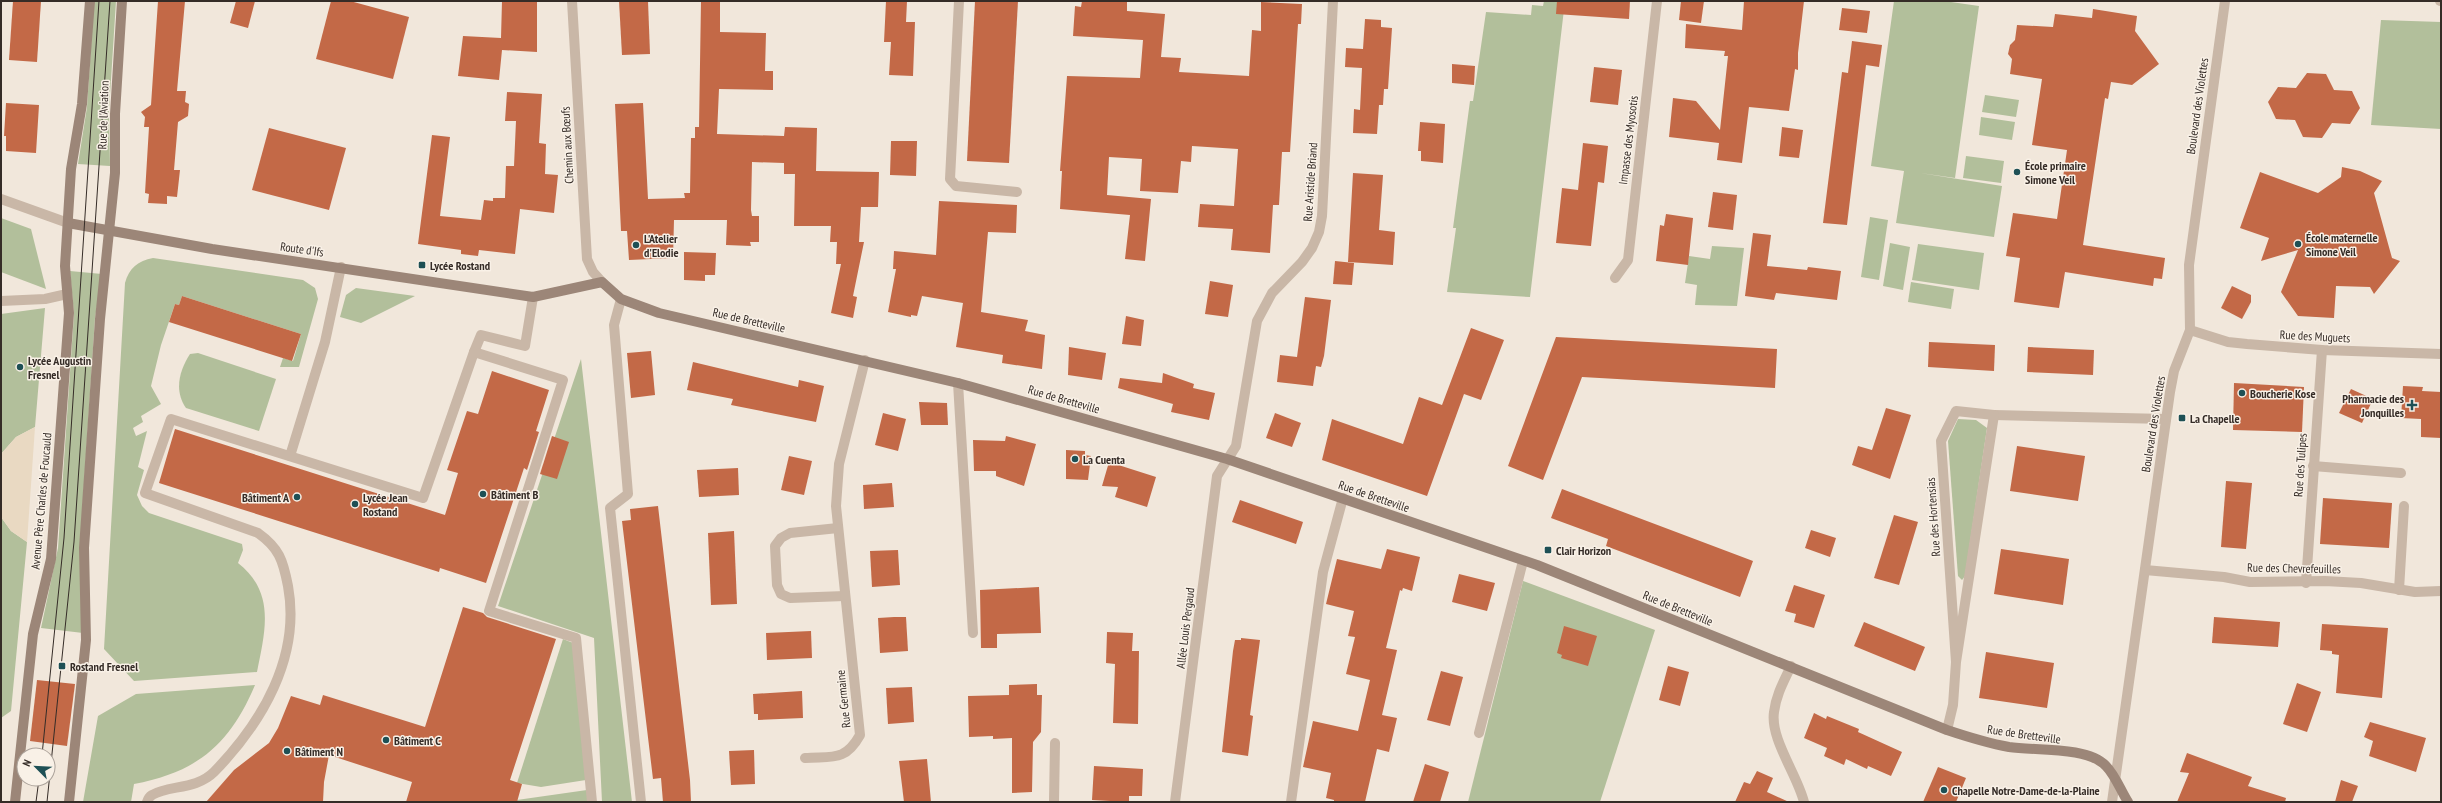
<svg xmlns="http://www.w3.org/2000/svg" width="2442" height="803" font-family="'PT Sans Narrow',sans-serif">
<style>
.green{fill:#b2bf9b}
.plaza{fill:#e9d9c2}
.building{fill:#c36947}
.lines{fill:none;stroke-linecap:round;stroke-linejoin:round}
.service{stroke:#c9b7a7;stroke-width:10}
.minor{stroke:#c9b7a7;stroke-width:10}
.tertiary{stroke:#c9b7a7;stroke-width:10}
.secondary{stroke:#9c8678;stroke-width:10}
.tram{stroke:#352c27;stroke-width:1}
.poi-dot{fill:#1e5055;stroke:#f9f1e7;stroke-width:1.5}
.labels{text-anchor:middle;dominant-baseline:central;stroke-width:3;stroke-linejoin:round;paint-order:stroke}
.street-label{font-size:12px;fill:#352c27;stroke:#f9f1e7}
.poi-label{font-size:12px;font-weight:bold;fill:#352c27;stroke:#f9f1e7;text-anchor:start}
</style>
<rect width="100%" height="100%" fill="#f1e7db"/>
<g class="green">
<path d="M94,1H116L109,111L110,166L78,164L87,107Z"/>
<path d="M1544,1H1565L1530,297L1447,292L1456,228H1453L1470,101H1473L1486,12L1531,15L1532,5L1543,6Z"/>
<path d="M1894,1H1944L1979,6L1955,178L1920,173L2002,186L1994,237L1896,223L1904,171L1871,166Z"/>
<path d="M2381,20L2441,22V129L2371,125Z"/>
<path d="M1985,95L2019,100L2016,117L1982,112Z"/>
<path d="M1981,117L2015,122L2012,140L1979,135Z"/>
<path d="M1966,156L2004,161L2001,183L1963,178Z"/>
<path d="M1870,217L1888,220L1879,280L1861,277Z"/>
<path d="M1,218L31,229L46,289L1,272Z"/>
<path d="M1890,243L1910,247L1903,290L1883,286Z"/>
<path d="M1918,244L1984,253L1979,290L1912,280Z"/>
<path d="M1712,246L1744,248L1737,306L1695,305L1697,285L1685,283L1689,256L1710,259Z"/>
<path d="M153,258L303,280L315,288L318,299L299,367H280L283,358L293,361L301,334L182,296L179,305L175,304L161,345L151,386L161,404L141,416L143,422L133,428L136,436L147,431L138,467L144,470L137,495L142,506L149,513L242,544L243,550L238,563C276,593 265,631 257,672L134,681L104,649L125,283C129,268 138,261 153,258Z"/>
<path d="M70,271L102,274L95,318L80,545L83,633L41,628L58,548L74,314Z"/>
<path d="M1911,282L1954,289L1951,309L1908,302Z"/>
<path d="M356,288L415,296L361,323L340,317L346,295Z"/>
<path d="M45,308L35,427L16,437L1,454V314Z"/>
<path d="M198,353L276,379L259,431L186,408C174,391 179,371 190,354Z"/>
<path d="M581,359L632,802H602L594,638L498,606Z"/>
<path d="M1958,419L1976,420L1987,428L1965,576L1962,580L1958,576L1948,441Z"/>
<path d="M1,517L11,531L27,542L11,711L1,718Z"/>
<path d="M1523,581L1655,630L1600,802H1468Z"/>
<path d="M563,639L573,643L586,780L541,787L517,783Z"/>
<path d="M255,685C230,744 198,772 134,784L131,802H83L98,716L136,694Z"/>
<path d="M587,790L588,802H503Z"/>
</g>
<path class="plaza" d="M35,427L31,485L27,542L11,531L1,517V454L16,437Z"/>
<g class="building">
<path d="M13,1H41L37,62L9,60Z"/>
<path d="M158,1H185L177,91H186L185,102L189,104L188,116L178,122L174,170H180L177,197L167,196V204L148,203L149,194L145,193L149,127H144L145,117L141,112L151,105Z"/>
<path d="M236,1H255L248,28L230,23Z"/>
<path d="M331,1H350L409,17L393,79L316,59Z"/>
<path d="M502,1H537V52L502,50L499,80L458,76L463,36L501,38Z"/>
<path d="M619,1H648L650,54L622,55Z"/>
<path d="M701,1H720V32L766,33L765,71H773V90L719,89L717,134L784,136L785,127L817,128L816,171L879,172L878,207H861L859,242H864L853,296L857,297L853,318L831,313L841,264H836L837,242H830L831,226H794L795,174H784V163L752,162L751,210L752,216H759V242H750L751,246L726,245L727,220H674L673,258L629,260L627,231H621L615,104L643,103L648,199L685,198L684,193H690L691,138H695V127H699Z"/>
<path d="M886,1H907L906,22H915L913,76L889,75L891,42H884Z"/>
<path d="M975,1H1018L1009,163L967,161Z"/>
<path d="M1082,1H1127V11L1165,14L1161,57L1181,58L1179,72L1249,76L1252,30L1261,31V2L1302,4L1301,24H1298L1290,152H1282L1279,205H1273L1270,253L1231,250L1233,229L1198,227L1200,204L1234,206L1238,149L1192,146L1191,162L1181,161L1178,193L1140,191L1142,159L1109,157L1107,195L1151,199L1145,261L1125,259L1130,215L1060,209L1062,171H1060L1067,76L1140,78L1143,40L1073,36L1075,6L1081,7Z"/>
<path d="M1557,1H1630L1629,19L1556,14Z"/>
<path d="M1681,1H1704L1701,23L1679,20Z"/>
<path d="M1744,1H1804L1798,53V70L1795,69L1789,111L1749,107L1742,163L1717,160L1719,143L1669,137L1673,98L1696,101L1720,130L1728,56H1724L1725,51L1685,48L1686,24L1742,30Z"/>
<path d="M1842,8L1870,11L1867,33L1839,30Z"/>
<path d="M2093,9L2137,16L2135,31L2159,64L2132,85L2111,82L2108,99L2105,98L2083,245L2165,258L2162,279L2154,278L2153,286L2065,272L2059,308L2014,302L2020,258L2006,256L2013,213L2057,219L2067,150L2032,145L2042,79L2010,74L2012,59L2008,54L2010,45L2015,40L2017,25L2053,27L2055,14L2092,18Z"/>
<path d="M1365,19L1381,20V27L1392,28L1388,89H1384L1383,105H1379L1377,134L1353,133L1354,109L1360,110L1362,68L1345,67L1346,48L1363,49Z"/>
<path d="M1852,41L1882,45L1879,67L1866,65L1847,225L1823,223L1842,72L1848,73Z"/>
<path d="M1452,64L1475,66L1474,85L1452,83Z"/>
<path d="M1594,67L1622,70L1618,105L1590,102Z"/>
<path d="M2307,73L2326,74L2334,90L2352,91L2360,108L2350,124L2332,123L2322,138L2303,137L2295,120L2276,119L2268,102L2278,87L2296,88Z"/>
<path d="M507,92L542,94L539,143L546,144L545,174L558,175L554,213L520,209L515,254L479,250L478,256L461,254V250L418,244L432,135L450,137L440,216L481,220L484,200L493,201V198H505L506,166H514L516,121H505Z"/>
<path d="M6,103L39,105L36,153L6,151V136H4Z"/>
<path d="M1420,122L1445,124L1443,163L1421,161V151H1418Z"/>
<path d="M1782,127L1803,130L1799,158L1779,156Z"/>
<path d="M269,128L346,148L329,210L252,190Z"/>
<path d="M891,141H917L916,176L890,175Z"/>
<path d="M1583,143L1608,146L1604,183L1598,182L1591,246L1556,243L1562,188L1578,190Z"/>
<path d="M2342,167L2360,171L2382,181L2374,193L2392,258L2400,261L2374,294L2370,287L2336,286L2334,318L2298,316L2281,292L2298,250L2261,261L2269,238L2240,228L2260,172L2318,193L2341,177Z"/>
<path d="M1353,173L1383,175L1379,230L1395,232L1393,265L1348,262Z"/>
<path d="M1713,192L1737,195L1733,230L1708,227Z"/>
<path d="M939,201L1017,205L1016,233L988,232L981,312L1028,320L1025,331L1045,335L1042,369L1002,363L1003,355L956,347L963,303L922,296L917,316L911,315V317L888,312L896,269H893L894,251L936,255Z"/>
<path d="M1666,214L1693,218L1688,265L1656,261L1660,225L1664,226Z"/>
<path d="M1753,233L1771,235L1767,266L1807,270L1808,267L1841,271L1837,300L1776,293L1774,300L1745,296Z"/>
<path d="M684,252L716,253L715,275H705V281L684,280Z"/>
<path d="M1335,261L1354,263L1352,285L1333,284Z"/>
<path d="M1210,281L1233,285L1228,317L1205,314Z"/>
<path d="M2232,286L2251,295V302L2242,319L2221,308Z"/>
<path d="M182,296L301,334L292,361L169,322L175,304L179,305Z"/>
<path d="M1305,297L1331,300L1324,356L1321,367L1316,366L1313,386L1277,382L1280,355L1297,357Z"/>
<path d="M1126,316L1144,320L1141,346L1122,344Z"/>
<path d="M1471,328L1504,340L1481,400L1464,394L1427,496L1322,460L1332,419L1403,444L1419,397L1442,405Z"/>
<path d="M1556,337L1777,349L1775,388L1582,377L1543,480L1508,466Z"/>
<path d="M1929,342L1995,345L1994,371L1928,367Z"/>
<path d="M1069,347L1106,353L1102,380L1068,375Z"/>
<path d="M2028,347L2094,350L2093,375L2027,372Z"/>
<path d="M651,351L655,395L631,398L627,353Z"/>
<path d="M693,362L798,387L799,380L824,386L816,422L731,405L733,399L687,390Z"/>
<path d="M492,371L549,390L536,431L539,432L527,470L524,468L486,583L440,568L439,572L159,483L175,429L445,515L458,473L447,470L467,411L478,414Z"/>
<path d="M1163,373L1194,384L1193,388L1215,393L1209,420L1171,412L1173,404L1118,388L1120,378L1162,383Z"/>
<path d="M2234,383L2304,387L2302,432L2233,430Z"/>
<path d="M2403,386L2423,387L2422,391L2441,392V438L2421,437V419L2401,418Z"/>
<path d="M2351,389L2373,399L2362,423L2339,413Z"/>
<path d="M919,402L947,403L948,425H921Z"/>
<path d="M1886,408L1911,415L1890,479L1852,465L1858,446L1872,450Z"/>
<path d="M883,413L906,419L898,451L875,445Z"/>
<path d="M1275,413L1301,423L1292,447L1266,438Z"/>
<path d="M552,436L569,442L557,479L540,474Z"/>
<path d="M1006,436L1036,444L1024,486L996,476V471H974L973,440L1005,441Z"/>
<path d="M2017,446L2085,456L2078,501L2010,491Z"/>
<path d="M1066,450L1085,451V455L1091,456L1088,480L1066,479Z"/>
<path d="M789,456L812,461L804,495L781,490Z"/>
<path d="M1109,462L1156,477L1147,507L1115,497L1118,487L1102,486Z"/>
<path d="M738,468L739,495L699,497L697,470Z"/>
<path d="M2226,481L2252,483L2246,549L2221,547Z"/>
<path d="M892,483L894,507L864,509L863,485Z"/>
<path d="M1562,489L1753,561L1740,597L1606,546L1608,539L1551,518Z"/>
<path d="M2323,498L2392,503L2389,548L2320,544Z"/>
<path d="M1240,500L1303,522L1296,544L1232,522Z"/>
<path d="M658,506L690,780L691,802H663L661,778L653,779L622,521L631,520L630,509Z"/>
<path d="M1894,515L1918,522L1899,585L1874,578Z"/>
<path d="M1811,530L1836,538L1830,557L1805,548Z"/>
<path d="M734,531L737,604L711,605L708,533Z"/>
<path d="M1387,549L1420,557L1412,591L1403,588L1402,591L1400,590L1386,648L1397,650L1382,715L1397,718L1389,752L1377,749L1365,802H1334V800L1326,798L1331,773L1303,767L1313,721L1358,731L1370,680L1346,674L1355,637L1348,636L1354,611L1326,604L1337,559L1381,569Z"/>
<path d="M2001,549L2069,559L2063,605L1994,594Z"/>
<path d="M898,550L900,585L872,587L870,551Z"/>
<path d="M1459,574L1495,583L1487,611L1452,602Z"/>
<path d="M1794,585L1825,595L1814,628L1794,622L1796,614L1785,611Z"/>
<path d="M1039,587L1041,633L997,634V648H981L980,590Z"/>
<path d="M463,607L483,613L487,617L556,639L510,780L522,784L517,802H406L412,782L329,755L324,782L323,802H206L234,770L269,743L278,728L291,696L320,705L323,695L425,727Z"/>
<path d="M894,617H906L908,651L880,653L878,618Z"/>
<path d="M2214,617L2280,622L2278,647L2212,643Z"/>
<path d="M1864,622L1925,647L1915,671L1854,646Z"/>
<path d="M2322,624L2388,628L2382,698L2336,693L2339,655L2332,654V651L2320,650Z"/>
<path d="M1564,626L1597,636L1588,666L1561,658L1562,655L1557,653Z"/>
<path d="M811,631L812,658L767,660L766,633Z"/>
<path d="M1107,632L1133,633L1132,651H1139L1138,724L1113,723L1115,664L1106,663Z"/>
<path d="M1241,638L1260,640L1250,715L1253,716L1248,756L1222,752L1233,651L1235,640H1241Z"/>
<path d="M1986,652L2054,663L2047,708L1979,698Z"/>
<path d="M1668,666L1689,672L1680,706L1659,700Z"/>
<path d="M1441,671L1463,677L1450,726L1427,720Z"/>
<path d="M37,680L75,684L67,746L30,741Z"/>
<path d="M2297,683L2321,692L2307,732L2283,724Z"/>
<path d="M1037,684V695H1042L1041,732L1033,742L1032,792L1012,793V738L993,739V736L969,737L968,696L1009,695V685Z"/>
<path d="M912,687L914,722L888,724L886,688Z"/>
<path d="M802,691L803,718L758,720V714H754L753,694Z"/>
<path d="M1814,713L1826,719L1827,716L1859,729L1858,732L1902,752L1891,776L1868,766L1867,769L1846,759L1844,765L1824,756L1827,748L1804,738Z"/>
<path d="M2370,722L2426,738L2416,772L2369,756L2373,741L2364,737Z"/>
<path d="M754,750L755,784L731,785L729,751Z"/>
<path d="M2187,753L2252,777L2248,786L2286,798L2285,802H2177L2189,773L2180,772Z"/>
<path d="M927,759L931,802H904L899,761Z"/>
<path d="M1425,764L1449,772L1440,802H1413Z"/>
<path d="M1094,766L1143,769L1142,796H1129V802L1092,800Z"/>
<path d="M1938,767L1966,778L1956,802H1923Z"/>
<path d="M1757,771L1773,778L1767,792L1789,802H1735L1744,782L1750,784Z"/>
<path d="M2341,780L2358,786L2352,802H2335Z"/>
</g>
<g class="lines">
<g class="service">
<path d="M959,1L950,179L956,186L1017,192"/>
<path d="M621,299L614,325L628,494L610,508L641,802"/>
<path d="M1,301L45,299L67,294"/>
<path d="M474,352L481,335L525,346L533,297"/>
<path d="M958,383L973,633"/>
<path d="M290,456L325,342L341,267"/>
<path d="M2313,466L2401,473"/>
<path d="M2399,590L2404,506"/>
<path d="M1479,733L1523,561"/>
<path d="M147,802C148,799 149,797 152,795C169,785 196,790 214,772C262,723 301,657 288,586C283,560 279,548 258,533L145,493L171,419L423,498L474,352L563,380L489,611L576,638L592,802"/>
<path d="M1054,802L1055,743"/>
<path d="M1291,802L1323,572L1343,498"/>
</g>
<g class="minor">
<path d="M1615,278L1628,260L1657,1"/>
<path d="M2190,330L2228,342L2247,344L2322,350L2441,354"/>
<path d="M1994,415L2166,419"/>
<path d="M838,528L790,533L781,538L775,546L777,585L781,594L790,598L845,596"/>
<path d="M2145,570L2224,577L2250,582L2325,581L2361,583L2415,592L2441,591"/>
<path d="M2306,583L2322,350"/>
<path d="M1791,666C1784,681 1776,695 1774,712C1770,739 1797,774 1804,802"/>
<path d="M1947,730L1953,705L1956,662L1994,415L1956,411L1941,441L1956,662"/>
<path d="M805,758C832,756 845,762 860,735L836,506L839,464L865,360"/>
<path d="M1175,802L1217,476L1236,446L1257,321L1272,293L1302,262L1312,248L1319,232L1322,216L1333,1"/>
<path d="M2112,802L2170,392L2174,371L2190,330L2189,265L2225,1"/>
</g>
<g class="tertiary">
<path d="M572,1L587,259L593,272L602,282"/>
<path d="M2440,1H2441"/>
<path d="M1,199L68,223"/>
</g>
<g class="secondary">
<path d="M68,223L212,249L533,297L602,282L621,299L659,313L958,383L1227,459L1537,565L1947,730C1968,737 1987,743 2009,747C2035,751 2087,746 2106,766C2115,775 2121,791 2128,802"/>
<path d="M15,802L33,634L51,559L69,313L65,266L71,169L82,104L90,1"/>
<path d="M69,802L86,640L84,548L100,319L115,173V114L122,1"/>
</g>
<g class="tram">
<path d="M42,755L64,538L99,1"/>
<path d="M36,802L39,779"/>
<path d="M47,802L74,542L110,1"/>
</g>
</g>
<g class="poi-dot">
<circle cx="2017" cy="172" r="4"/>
<circle cx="2298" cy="244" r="4"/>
<circle cx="636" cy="245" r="4"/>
<rect x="418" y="261" width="8" height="8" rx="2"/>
<circle cx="20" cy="367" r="4"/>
<circle cx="2242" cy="393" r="4"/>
<path d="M2410 399h4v4h4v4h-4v4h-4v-4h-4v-4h4z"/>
<rect x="2178" y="414" width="8" height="8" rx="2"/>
<circle cx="1075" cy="459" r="4"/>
<circle cx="483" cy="494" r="4"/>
<circle cx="297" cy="497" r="4"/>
<circle cx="355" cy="504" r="4"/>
<rect x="1544" y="546" width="8" height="8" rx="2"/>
<rect x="58" y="662" width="8" height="8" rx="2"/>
<circle cx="386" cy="740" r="4"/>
<circle cx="287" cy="751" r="4"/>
<circle cx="1944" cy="790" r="4"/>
</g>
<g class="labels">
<g class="street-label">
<text transform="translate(2197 106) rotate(-82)">Boulevard des Violettes</text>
<text transform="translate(103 115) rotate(-88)">Rue de l'Aviation</text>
<text transform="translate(1628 140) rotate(-83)">Impasse des Myosotis</text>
<text transform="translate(567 145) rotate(-93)">Chemin aux Bœufs</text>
<text transform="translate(1310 182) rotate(-86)">Rue Aristide Briand</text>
<text transform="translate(302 249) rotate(8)">Route d'Ifs</text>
<text transform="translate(749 320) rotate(13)">Rue de Bretteville</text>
<text transform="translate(2315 336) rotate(3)">Rue des Muguets</text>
<text transform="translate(1064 399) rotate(16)">Rue de Bretteville</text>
<text transform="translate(2153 424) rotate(-81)">Boulevard des Violettes</text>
<text transform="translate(2300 465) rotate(-86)">Rue des Tulipes</text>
<text transform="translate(1374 496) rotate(19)">Rue de Bretteville</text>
<text transform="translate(41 501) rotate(-85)">Avenue Père Charles de Foucauld</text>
<text transform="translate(1933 517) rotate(-94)">Rue des Hortensias</text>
<text transform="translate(2294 568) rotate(1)">Rue des Chevrefeuilles</text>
<text transform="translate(1678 608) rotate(22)">Rue de Bretteville</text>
<text transform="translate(1185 628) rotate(-83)">Allée Louis Pergaud</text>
<text transform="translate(843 699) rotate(-96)">Rue Germaine</text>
<text transform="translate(2024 734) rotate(8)">Rue de Bretteville</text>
</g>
<g class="poi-label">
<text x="2025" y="165">École primaire<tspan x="2025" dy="14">Simone Veil</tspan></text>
<text x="2306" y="237">École maternelle<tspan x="2306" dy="14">Simone Veil</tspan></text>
<text x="644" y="238">L'Atelier<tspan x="644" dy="14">d'Elodie</tspan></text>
<text x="430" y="265">Lycée Rostand</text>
<text x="28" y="360">Lycée Augustin<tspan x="28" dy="14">Fresnel</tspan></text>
<text x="2250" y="393">Boucherie Kose</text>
<text x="2404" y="398" text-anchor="end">Pharmacie des<tspan x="2404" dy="14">Jonquilles</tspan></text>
<text x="2190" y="418">La Chapelle</text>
<text x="1083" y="459">La Cuenta</text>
<text x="491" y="494">Bâtiment B</text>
<text x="289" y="497" text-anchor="end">Bâtiment A</text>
<text x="363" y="497">Lycée Jean<tspan x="363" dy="14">Rostand</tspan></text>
<text x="1556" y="550">Clair Horizon</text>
<text x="70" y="666">Rostand Fresnel</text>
<text x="394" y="740">Bâtiment C</text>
<text x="295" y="751">Bâtiment N</text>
<text x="1952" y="790">Chapelle Notre-Dame-de-la-Plaine</text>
</g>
</g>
<rect width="2442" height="803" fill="none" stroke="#352c27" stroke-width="4"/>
<g transform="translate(36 767) rotate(294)"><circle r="19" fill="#f9f1e7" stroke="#aba29a"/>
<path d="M0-3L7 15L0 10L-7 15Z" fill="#1e5055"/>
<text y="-6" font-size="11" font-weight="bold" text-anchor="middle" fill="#352c27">N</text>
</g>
</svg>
